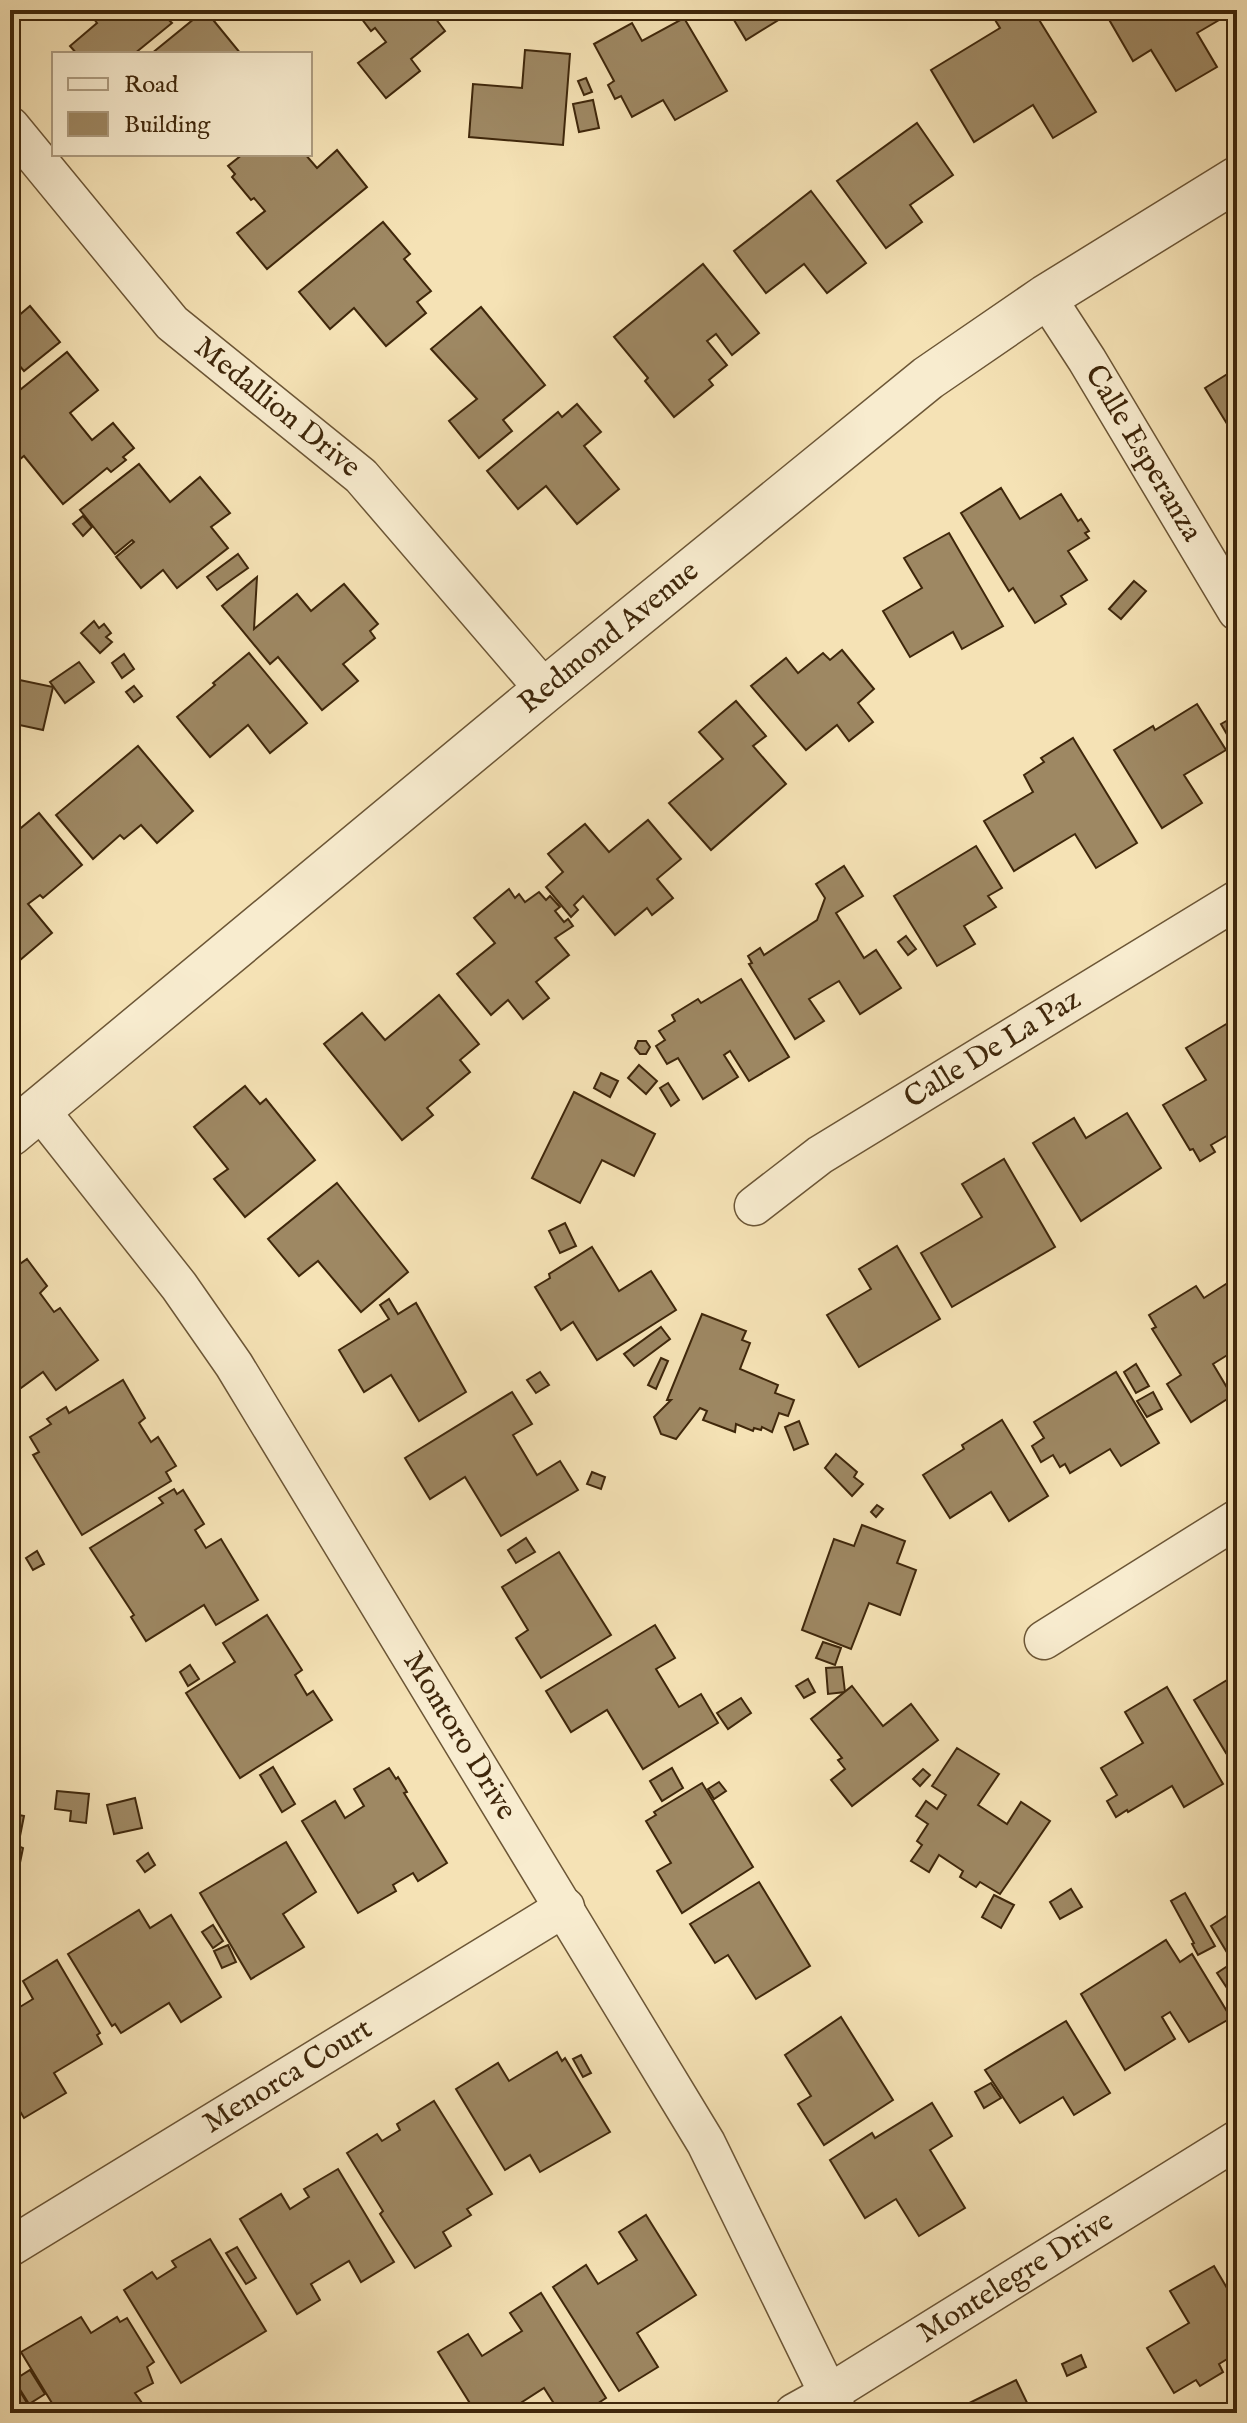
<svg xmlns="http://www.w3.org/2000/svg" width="1247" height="2423" font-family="'IM FELL English',serif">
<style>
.building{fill:#9e8863;stroke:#3f270b;stroke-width:2}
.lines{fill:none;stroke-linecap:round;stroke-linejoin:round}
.minor-casing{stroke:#6c5636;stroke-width:41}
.tertiary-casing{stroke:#6c5636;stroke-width:47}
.minor{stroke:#f8eccf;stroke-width:38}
.tertiary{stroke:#f8eccf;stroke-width:44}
.labels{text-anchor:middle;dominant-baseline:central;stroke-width:7;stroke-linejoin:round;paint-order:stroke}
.street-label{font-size:30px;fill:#3f270b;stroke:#f8eccf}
</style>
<rect width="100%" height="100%" fill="#f5e2b5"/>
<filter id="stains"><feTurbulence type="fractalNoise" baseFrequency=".0025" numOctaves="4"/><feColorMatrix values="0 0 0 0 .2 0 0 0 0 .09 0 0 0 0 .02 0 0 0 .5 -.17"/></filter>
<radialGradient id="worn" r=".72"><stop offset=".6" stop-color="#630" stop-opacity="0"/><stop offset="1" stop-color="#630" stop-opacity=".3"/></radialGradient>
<g class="building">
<path d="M87,10H184L170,21L172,23L134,54H77L70,46L97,23Z"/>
<path d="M205,10L241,54H151Z"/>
<path d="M355,10H429L445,31L411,59L420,71L386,98L358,63L386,42L375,28L371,31Z"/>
<path d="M728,10H784L785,16L746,40Z"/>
<path d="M989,10H1033L1096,112L1053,138L1033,105L974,142L931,70L1000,28Z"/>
<path d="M1117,10H1222L1226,16L1197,33L1217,67L1176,91L1151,50L1133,61L1107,16Z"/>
<path d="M684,18L727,91L675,120L663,100L632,117L621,96L615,99L608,85L614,81L594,44L632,23L642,41Z"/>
<path d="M525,50L570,54L563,145L469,137L473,84L522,88Z"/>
<path d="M586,78L592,92L584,95L578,81Z"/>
<path d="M593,100L599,128L579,132L573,104Z"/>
<path d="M917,123L953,175L910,205L922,222L886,248L837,181Z"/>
<path d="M337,150L367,187L267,269L237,233L265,211L254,198L251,200L232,177L235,174L228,166L243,154H305L317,168Z"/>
<path d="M811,191L866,263L827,293L804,264L766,293L734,251Z"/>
<path d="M383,222L410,254L404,259L431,291L417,302L426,313L386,346L354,308L330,329L299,292Z"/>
<path d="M703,264L759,333L732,355L716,334L707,341L727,365L709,380L713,385L674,417L645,381L648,378L614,337Z"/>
<path d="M30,306L60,342L24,371L13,358L10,361V323Z"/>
<path d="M481,307L545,385L503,420L512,431L479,458L449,421L477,399L431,349Z"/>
<path d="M1237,327V346L1228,332Z"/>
<path d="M67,352L98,390L70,413L92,440L113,423L134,448L123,457L126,460L111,472L107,468L63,504L24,456L10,467V398Z"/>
<path d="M1237,368V429L1232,432L1205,388Z"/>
<path d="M577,404L601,432L584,446L619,489L577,524L546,486L518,509L487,471L558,412L562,417Z"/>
<path d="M139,464L170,502L200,477L230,513L211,527L228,548L177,588L163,570L141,588L116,557L134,542L132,540L115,554L80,510Z"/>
<path d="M1001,488L1020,519L1061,494L1078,521L1081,519L1089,531L1085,533L1089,538L1068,551L1087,580L1061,596L1066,604L1035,623L1013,588L1009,591L961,513Z"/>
<path d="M83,516L92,527L83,536L73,524Z"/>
<path d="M949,533L1003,626L962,649L953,632L910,657L883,611L922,588L904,558Z"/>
<path d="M238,554L248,568L217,590L207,577Z"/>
<path d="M257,577L254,629L297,594L311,611L344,584L378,624L370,631L375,638L343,664L358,681L322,710L278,657L270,664L222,606Z"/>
<path d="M1134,581L1146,591L1121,619L1109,609Z"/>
<path d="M94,621L99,628L104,624L111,633L106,637L112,642L100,653L81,633Z"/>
<path d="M842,650L874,689L858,703L873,722L849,741L837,725L806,750L751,686L786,658L798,673L823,653L830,660Z"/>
<path d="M249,653L307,723L270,753L248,725L210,757L177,717L215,685L213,683Z"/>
<path d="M124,654L134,669L122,678L112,663Z"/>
<path d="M79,662L94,682L65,703L50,682Z"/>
<path d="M10,678L53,687L43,730L10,723Z"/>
<path d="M134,686L142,696L134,702L126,692Z"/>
<path d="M736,701L766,736L753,746L786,784L711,850L669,803L723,759L699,732Z"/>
<path d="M1197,704L1226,750L1184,775L1202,803L1162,828L1114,750L1153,726L1155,730Z"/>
<path d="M1228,720L1236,734L1229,738L1221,724Z"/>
<path d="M1073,738L1137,843L1096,868L1075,834L1014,871L984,821L1033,792L1024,775L1044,762L1041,758Z"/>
<path d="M138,746L193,811L157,843L141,825L124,839L120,835L93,859L56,815Z"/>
<path d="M39,813L82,865L43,898L40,895L28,904L52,933L13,966L10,962V837Z"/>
<path d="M648,820L681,859L657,879L673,898L652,915L647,908L615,935L583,896L574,905L578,910L571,917L546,887L563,872L548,854L585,824L609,852Z"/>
<path d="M976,846L1002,888L988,896L996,907L964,926L975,944L937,966L894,896Z"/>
<path d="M844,866L863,896L836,913L864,958L876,950L901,988L860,1014L839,981L809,999L824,1021L795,1039L749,964L752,963L748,956L760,948L764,955L817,920L825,898L816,884Z"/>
<path d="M509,889L515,898L519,894L525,902L539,892L546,900L550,896L560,907L555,911L564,922L568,919L573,926L555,938L569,955L536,982L549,998L523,1019L508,1000L491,1015L457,974L495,943L474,918Z"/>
<path d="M906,936L916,949L908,955L898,942Z"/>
<path d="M741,979L789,1057L749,1081L730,1051L724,1055L738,1077L703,1099L678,1058L667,1064L656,1046L665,1040L659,1031L675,1021L672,1015L698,999L701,1003Z"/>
<path d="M439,995L479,1044L460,1060L470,1072L427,1108L433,1115L402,1140L324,1044L362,1013L385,1040Z"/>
<path d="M1228,1023L1237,1038V1130L1211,1145L1215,1152L1200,1161L1193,1149L1190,1150L1163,1105L1206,1080L1186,1048Z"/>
<path d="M638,1041H646L650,1047L646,1054H640L635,1048Z"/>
<path d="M639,1065L657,1081L646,1094L628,1078Z"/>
<path d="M601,1073L618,1081L610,1097L594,1088Z"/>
<path d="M668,1083L679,1100L671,1106L660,1088Z"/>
<path d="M245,1086L260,1104L266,1099L315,1160L245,1217L214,1179L228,1169L194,1127Z"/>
<path d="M574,1092L655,1134L634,1176L602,1160L580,1203L532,1178Z"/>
<path d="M1127,1113L1161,1168L1081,1221L1033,1143L1074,1118L1086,1138Z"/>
<path d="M1004,1159L1055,1247L952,1307L921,1253L982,1217L962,1184Z"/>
<path d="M337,1183L408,1272L361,1312L318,1261L299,1276L268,1239Z"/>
<path d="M565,1223L576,1246L560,1253L549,1231Z"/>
<path d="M897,1246L940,1319L859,1367L827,1315L871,1289L859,1269Z"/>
<path d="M592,1247L619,1291L651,1271L676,1310L597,1360L573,1322L561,1330L535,1287L550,1278L549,1274Z"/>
<path d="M27,1259L47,1286L40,1293L54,1312L60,1308L98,1360L56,1390L43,1372L10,1396V1271Z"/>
<path d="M1237,1277V1349L1213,1364L1232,1396L1191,1422L1167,1384L1181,1375L1152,1329L1156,1327L1149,1315L1196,1286L1204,1298Z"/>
<path d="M389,1299L398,1314L416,1303L466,1392L419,1421L391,1375L364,1392L339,1350L389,1319L380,1305Z"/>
<path d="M702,1314L746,1331L742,1340L750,1343L740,1369L778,1385L775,1393L794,1400L788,1416L779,1413L772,1432L762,1427L761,1430L754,1428L753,1431L736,1424L735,1432L703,1420L707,1411L700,1408L676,1439L661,1434L654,1417L671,1400H667Z"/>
<path d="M661,1327L670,1339L634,1366L624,1354Z"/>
<path d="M661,1358L668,1361L656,1389L648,1385Z"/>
<path d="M1136,1364L1149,1386L1136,1393L1124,1372Z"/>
<path d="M540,1372L549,1385L536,1393L527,1380Z"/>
<path d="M1116,1372L1159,1443L1121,1466L1110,1449L1070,1473L1065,1464L1060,1467L1053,1455L1041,1462L1032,1446L1044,1438L1034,1422Z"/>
<path d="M123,1380L145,1418L139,1423L151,1442L158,1437L176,1466L166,1472L171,1481L82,1535L33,1455L39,1452L30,1437L51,1424L47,1419L66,1407L69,1413Z"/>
<path d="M512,1392L532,1424L513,1435L537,1475L560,1461L578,1490L501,1536L465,1477L430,1499L405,1458Z"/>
<path d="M1153,1392L1162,1409L1147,1417L1137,1401Z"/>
<path d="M1002,1420L1048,1496L1009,1521L991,1492L950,1518L923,1475L964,1449L962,1445Z"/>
<path d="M799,1421L808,1444L794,1450L785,1427Z"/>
<path d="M836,1454L857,1472L854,1477L863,1484L852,1496L825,1468Z"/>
<path d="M592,1472L605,1477L601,1489L587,1484Z"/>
<path d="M174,1489L177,1494L183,1490L204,1524L195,1530L206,1548L221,1539L258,1600L216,1625L204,1605L146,1641L131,1617L134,1615L90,1548L163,1503L159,1498Z"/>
<path d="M877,1505L883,1509L876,1517L871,1512Z"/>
<path d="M862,1525L905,1541L897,1563L916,1570L900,1615L869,1603L851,1649L802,1630L834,1539L854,1546Z"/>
<path d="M526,1538L535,1552L516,1563L508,1550Z"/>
<path d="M37,1551L44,1564L33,1570L26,1558Z"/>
<path d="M559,1552L611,1635L541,1678L516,1638L528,1630L502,1587Z"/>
<path d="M267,1615L302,1670L295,1675L307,1695L313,1691L332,1720L240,1778L186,1693L235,1662L223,1643Z"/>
<path d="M655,1625L675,1658L656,1669L679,1707L701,1694L718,1723L643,1769L607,1710L571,1732L546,1691Z"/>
<path d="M823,1642L841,1648L835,1665L816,1658Z"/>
<path d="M190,1665L199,1679L188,1686L180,1672Z"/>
<path d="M842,1667L845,1692L828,1694L826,1668Z"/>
<path d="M1237,1674V1746L1226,1753L1194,1700Z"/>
<path d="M808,1679L815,1692L804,1698L796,1686Z"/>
<path d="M852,1686L883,1726L911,1704L938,1740L852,1806L831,1780L845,1769L838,1760L842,1758L811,1719Z"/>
<path d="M1167,1687L1223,1784L1184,1807L1172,1786L1128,1812L1127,1810L1116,1817L1107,1801L1117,1795L1101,1768L1143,1743L1125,1712Z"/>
<path d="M741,1698L751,1713L728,1729L717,1713Z"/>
<path d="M957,1748L999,1774L978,1805L1007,1824L1021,1802L1050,1821L1000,1894L980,1882L976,1887L960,1877L963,1871L939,1855L929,1872L911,1861L922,1845L917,1841L928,1824L916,1816L926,1801L937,1809L946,1795L932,1786Z"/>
<path d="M273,1767L295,1804L282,1812L260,1775Z"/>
<path d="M389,1768L396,1779L398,1777L407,1792L404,1793L447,1863L418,1881L413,1873L393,1885L396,1891L358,1913L302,1821L335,1801L345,1818L364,1806L354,1789Z"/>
<path d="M672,1768L683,1788L662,1801L650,1781Z"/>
<path d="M923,1769L930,1775L920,1786L913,1779Z"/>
<path d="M719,1782L726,1791L714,1799L708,1789Z"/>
<path d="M702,1783L753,1867L682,1913L657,1871L671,1863L646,1821L656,1815L654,1812Z"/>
<path d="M57,1791L89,1794L86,1823L70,1821L71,1811L55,1809Z"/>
<path d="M135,1798L142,1828L114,1834L107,1805Z"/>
<path d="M10,1813L24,1816L18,1846L23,1848L16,1882L10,1881Z"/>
<path d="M286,1842L316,1892L283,1914L304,1947L251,1979L200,1893Z"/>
<path d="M148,1853L155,1865L145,1872L137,1861Z"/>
<path d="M759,1882L810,1966L756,1999L728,1955L715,1963L690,1924Z"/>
<path d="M1071,1889L1082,1907L1060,1919L1050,1902Z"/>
<path d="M1185,1893L1215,1946L1198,1955L1192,1944L1194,1943L1171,1901Z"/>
<path d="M994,1895L1014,1905L1001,1928L982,1917Z"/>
<path d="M1237,1909V1969L1211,1926Z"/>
<path d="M139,1910L150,1928L171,1915L221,1997L181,2022L169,2003L121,2033L115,2024L112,2026L68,1954Z"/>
<path d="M213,1925L223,1941L213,1948L202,1932Z"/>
<path d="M1166,1940L1180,1962L1192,1954L1231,2018L1189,2042L1170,2012L1162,2017L1175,2039L1125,2070L1081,1994Z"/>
<path d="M228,1945L236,1962L222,1968L214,1951Z"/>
<path d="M57,1960L100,2033L97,2035L102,2044L54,2073L66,2093L24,2118L15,2103L10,2106V2013L33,1999L23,1981Z"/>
<path d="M1229,1965L1237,1976L1235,2000L1217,1973Z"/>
<path d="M841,2017L893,2100L824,2145L798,2104L811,2096L785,2055Z"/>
<path d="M1066,2021L1110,2093L1074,2115L1063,2097L1020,2123L985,2070Z"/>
<path d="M557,2052L562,2061L565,2058L610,2132L540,2172L530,2155L505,2170L456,2089L498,2063L509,2081Z"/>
<path d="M581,2055L591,2073L583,2077L573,2059Z"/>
<path d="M991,2083L1001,2098L984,2108L975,2092Z"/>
<path d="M434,2101L492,2194L467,2209L471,2215L443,2232L451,2246L415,2268L380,2214L383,2211L347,2153L377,2134L382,2141L400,2130L397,2124Z"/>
<path d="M932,2103L952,2136L930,2150L965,2208L919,2236L896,2199L865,2218L830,2160L872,2133L875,2138Z"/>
<path d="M338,2169L394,2262L361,2282L349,2261L311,2284L320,2300L297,2314L240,2219L281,2194L290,2209L309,2197L304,2189Z"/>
<path d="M646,2215L696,2295L637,2333L658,2367L619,2391L553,2287L586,2265L598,2284L637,2260L619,2232Z"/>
<path d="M210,2239L266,2331L181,2383L124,2290L152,2272L157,2279L176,2267L172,2261Z"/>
<path d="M237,2247L256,2278L246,2284L226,2253Z"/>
<path d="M1214,2266L1237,2305V2353L1219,2364L1223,2372L1200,2386L1196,2380L1174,2393L1147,2348L1189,2323L1170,2291Z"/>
<path d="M541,2293L606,2398L583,2413H560L544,2388L505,2413H476L438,2352L468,2334L482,2356L522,2331L510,2313Z"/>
<path d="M81,2317L91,2333L117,2317L120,2322L127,2318L154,2362L147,2367L153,2383L135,2393L142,2403L125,2413H100L95,2405L81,2413H58L21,2352Z"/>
<path d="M1081,2355L1086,2367L1067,2376L1062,2364Z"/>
<path d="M30,2370L45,2394L29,2404L14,2380Z"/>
<path d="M1016,2380L1032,2413H959L957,2409Z"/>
<path d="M21,2393L33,2413H20L11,2398Z"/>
</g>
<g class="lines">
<g class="minor-casing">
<g id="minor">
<path id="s1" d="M10,126L172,323L361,476L545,690"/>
<path id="s2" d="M1046,297L1087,360L1237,611"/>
<path id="s3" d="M39,1109L179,1286L234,1365L706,2143L838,2413"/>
<path id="s4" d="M754,1206L820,1155L1237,900"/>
<path d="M1044,1640L1237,1519"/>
<path id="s5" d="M10,2247L565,1907"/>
<path id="s6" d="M794,2413L830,2393L1237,2140"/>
</g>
</g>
<g class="tertiary-casing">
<g id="tertiary">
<path id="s7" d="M10,1134L545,690L928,378L1046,297L1237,179"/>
</g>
</g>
<use href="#minor" class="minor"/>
<use href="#tertiary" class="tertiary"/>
</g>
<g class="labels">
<g class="street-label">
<text stroke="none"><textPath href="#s1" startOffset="390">Medallion Drive</textPath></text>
<text stroke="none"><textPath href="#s2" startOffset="184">Calle Esperanza</textPath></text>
<text stroke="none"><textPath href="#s7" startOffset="778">Redmond Avenue</textPath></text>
<text stroke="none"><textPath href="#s4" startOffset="286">Calle De La Paz</textPath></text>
<text stroke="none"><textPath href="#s3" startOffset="756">Montoro Drive</textPath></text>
<text stroke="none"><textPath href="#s5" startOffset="326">Menorca Court</textPath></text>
<text stroke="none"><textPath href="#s6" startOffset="260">Montelegre Drive</textPath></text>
</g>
</g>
<rect width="1247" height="2423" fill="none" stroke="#f5e2b5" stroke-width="40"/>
<rect x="12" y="12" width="1223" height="2399" fill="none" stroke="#3f270b" stroke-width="4"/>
<rect x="20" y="20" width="1207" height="2383" fill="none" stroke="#3f270b" stroke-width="2"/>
<rect x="52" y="52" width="260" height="104" fill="#f8eccf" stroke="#ae9d81" stroke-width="2"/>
<rect x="68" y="78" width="40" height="12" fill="#f8eccf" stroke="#ae9d81" stroke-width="2"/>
<text x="124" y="92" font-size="24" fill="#3f270b">Road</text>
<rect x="68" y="112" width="40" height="24" fill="#9e8863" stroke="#ae9d81" stroke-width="2"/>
<text x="124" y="132" font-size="24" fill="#3f270b">Building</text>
<rect width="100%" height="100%" filter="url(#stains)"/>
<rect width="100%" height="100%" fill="url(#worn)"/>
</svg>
